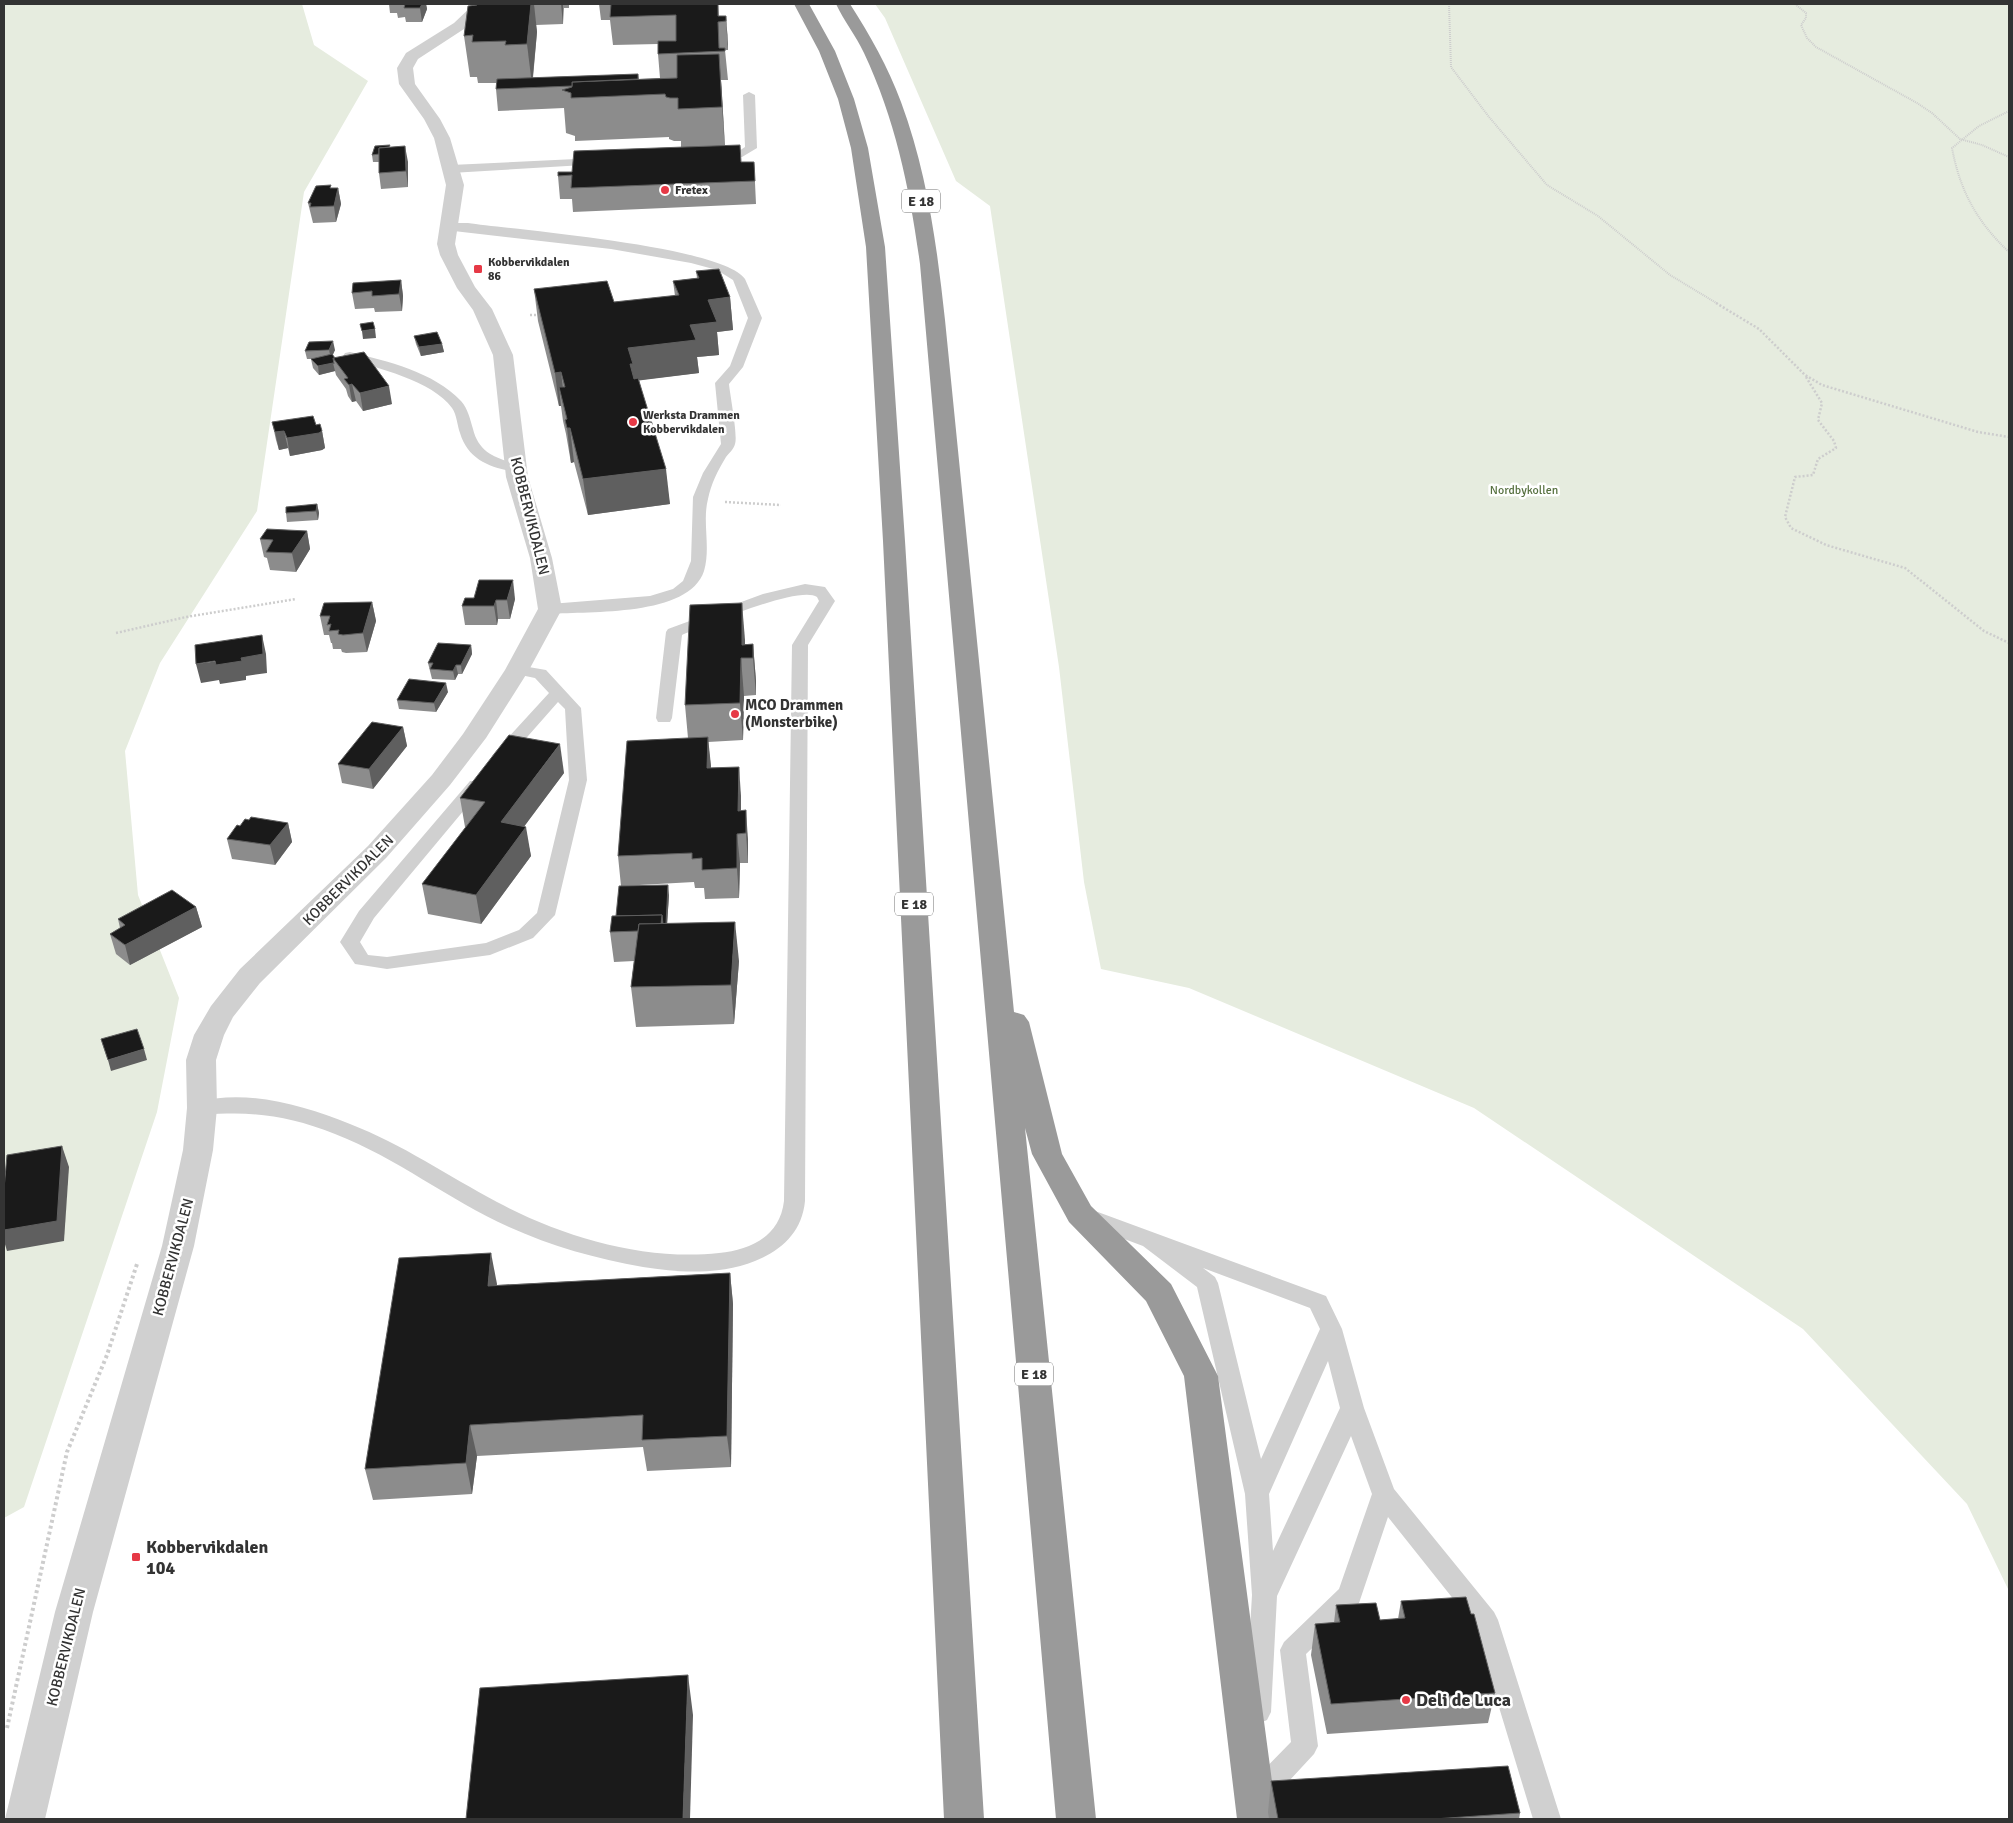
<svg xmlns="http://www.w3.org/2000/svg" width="2013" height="1823" font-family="Signika,sans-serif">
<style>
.green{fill:#e6ecdf}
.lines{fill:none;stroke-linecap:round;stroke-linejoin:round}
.path-far2{stroke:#cdcdcd;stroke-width:2;stroke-dasharray:1 1;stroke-linecap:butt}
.path-far1{stroke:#cdcdcd;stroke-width:2.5;stroke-dasharray:2 2;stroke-linecap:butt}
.path{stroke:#cdcdcd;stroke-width:4;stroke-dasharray:3 3;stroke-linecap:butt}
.lane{fill:#d0d0d0;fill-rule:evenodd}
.street{fill:#d0d0d0;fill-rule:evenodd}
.highway{fill:#9a9a9a;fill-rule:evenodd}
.wall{fill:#8c8c8c}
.shaded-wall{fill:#5f5f5f}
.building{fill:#1a1a1a;stroke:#5f5f5f}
.poi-dot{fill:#e63946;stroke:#fff;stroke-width:2}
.labels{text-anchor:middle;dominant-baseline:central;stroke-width:5;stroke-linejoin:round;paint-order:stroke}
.far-poi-label{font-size:12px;font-weight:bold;fill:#333;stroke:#fff;text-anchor:start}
.far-park-label{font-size:12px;fill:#56703f;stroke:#fff}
.shield{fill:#fff;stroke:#707070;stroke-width:1}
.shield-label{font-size:14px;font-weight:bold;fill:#333}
.street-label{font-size:15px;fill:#333;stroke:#fff}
.poi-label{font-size:15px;font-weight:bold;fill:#333;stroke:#fff;text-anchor:start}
.near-poi-label{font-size:18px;font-weight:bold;fill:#333;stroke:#fff;text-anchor:start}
</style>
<rect width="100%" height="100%" fill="#fff"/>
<g class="green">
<path d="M4,4H302L314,45L368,81L304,192L257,511L160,663L125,751L138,895L179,998L157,1112L24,1507L4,1518Z"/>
<path d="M875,4H2009V1591L1967,1504L1803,1329L1474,1108L1189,988L1101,969L1084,882L1059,667L990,206L956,181L885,18Z"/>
</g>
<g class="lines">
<g class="path-far2">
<path d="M1449,4L1451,67L1489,117L1547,185L1598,216L1670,275L1718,304"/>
<path d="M1795,4L1806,13V18L1801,25L1807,38L1816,47L1917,103L1932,113L1960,139L1982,145L2009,157"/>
<path d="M2009,111L1979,126L1952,148C1960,191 1977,222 2009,252"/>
</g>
<g class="path-far1">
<path d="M1716,303L1759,329L1805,375L1822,385L1978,432L2009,437"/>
<path d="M530,315H540"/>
<path d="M1806,377L1822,403L1818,420L1834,441L1836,448L1818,459L1813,475L1795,477L1785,517L1791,528L1826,545L1905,568L1984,631L2009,643"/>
<path d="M725,502L781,505"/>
<path d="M116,633L186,617L296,599"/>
</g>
<path class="path" d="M7,1728L67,1452L107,1355L137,1264"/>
<g class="lane">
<path d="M749,92L755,95L757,148L742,157L713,158V154L739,151L745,147L743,95Z"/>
<path d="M597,158L603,162L601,164L451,173L445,169L451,165Z"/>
<path d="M449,223H468C515,230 723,246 745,279L762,318L743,367L729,384C730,395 738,436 735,444C734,449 729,453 726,457C718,470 711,484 708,499C702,522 711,547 704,571C689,617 590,611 550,614L542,609L550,604L650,596L673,589L683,581L691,561L693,497L703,473L721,444L715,383L730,366L748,318L733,280L717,270L691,263L611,249L445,230L443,227Z"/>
<path d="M350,352C387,361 434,372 461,401C468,409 470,419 473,429C479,454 498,459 521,465L523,468L516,472C491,468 468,460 460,433C457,425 457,415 452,408C433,381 376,367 345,359L343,356L345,353Z"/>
<path d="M805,584L825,587L835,601L808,645L805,1201C802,1232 782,1250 755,1261C720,1275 680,1273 643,1267C597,1259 551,1246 509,1227C449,1200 397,1158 335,1134C287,1115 253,1111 202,1115L195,1113L192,1108L195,1103C245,1088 302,1105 350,1124C402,1144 448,1176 497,1202C563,1237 644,1261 719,1253C751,1250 780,1236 784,1201L792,645L819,601L817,597C799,585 704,626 682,635L672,718L670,722H658L656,718L666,632L668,629L763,594Z"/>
<path d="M517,665L546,670L581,708L587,780L555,915L533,938L490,955L387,969L355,964L340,942L359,911L470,781H482L485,785L374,918L360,942L368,955L387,957L486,943L519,930L537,913L569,780L565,709L558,702L507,760H495L492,756L495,752L549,693L535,678L511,673L509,670L511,667Z"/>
<path d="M1087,1208L1326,1296L1342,1329L1364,1408L1394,1489L1494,1612L1498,1620L1561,1819H1533L1474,1625L1388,1517L1359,1603L1306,1654L1318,1746L1314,1754L1264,1808L1254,1811L1244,1808L1240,1799L1244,1790L1291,1742L1280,1650L1284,1642L1339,1589L1372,1494L1351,1436L1277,1596L1271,1712L1267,1720L1258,1724L1249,1720L1245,1712L1252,1595L1245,1494L1197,1287L1143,1246L1079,1222L1076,1216L1079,1210ZM1203,1268L1310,1308L1320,1329L1261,1459L1218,1283L1215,1277ZM1328,1361L1340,1408L1273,1551L1269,1494Z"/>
</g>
<path class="street" d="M474,4H491L464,29L418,59L413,68L415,84L440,119L450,138L464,185L455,244L458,255L475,287L492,309L513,355L528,477L552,558L562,609L529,670L486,738L450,785L386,858L260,983L233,1017L224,1035L216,1060L217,1108L213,1150L194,1246L93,1612L45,1819H5L55,1612L162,1246L183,1150L187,1108L186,1060L194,1035L211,1006L240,969L368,846L432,775L463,734L505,670L538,609L530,558L506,477L493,355L473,310L457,288L440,255L437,244L446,185L434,138L424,119L399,84L397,68L406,53L454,23Z"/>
<g class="highway">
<path d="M794,4H809L835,51L854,99L868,148L885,247L905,541L984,1819H944L883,541L866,247L851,148L838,99L819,51Z"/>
<path d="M836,4H850C870,35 888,67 901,102C927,172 937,246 945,320L1014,1012L1024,1015L1029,1022L1062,1154L1091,1206L1171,1284L1218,1376L1277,1819H1237L1184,1376L1146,1301L1069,1222L1032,1154L1025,1128L1096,1819H1056L920,264C910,191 896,121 864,53C856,36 844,21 836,4Z"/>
</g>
</g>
<g class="wall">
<path d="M389,4H426L427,9L422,22H406L405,17L398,18L397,13H390Z"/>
<path d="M477,4H569V8H564L563,24L536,25L537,32L533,78L638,74L639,79L660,78L658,54V44L613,45L610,20H601L599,4H718L719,16H726L728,44V50H725L728,80H721L725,145L741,162H754L756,204L573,212L572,199H560L558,176L572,172L681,147V141H674L669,139V137L575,141V136L566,133L564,108L498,111L496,89V83H478L477,77H470L464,36Z"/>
<path d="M390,147L408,162V187L381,189L379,173V162H373L372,155Z"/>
<path d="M331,188H338L341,204L336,222L313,223L308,203Z"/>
<path d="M696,271L730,297L733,330L717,332L719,355L697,357L699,373L639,380L670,504L588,515L574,462L571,463L566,434L563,421L561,406H559L538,321L534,289L614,302L675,296L673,281L697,278Z"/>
<path d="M401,280L403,296L402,311L375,312L374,308L355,309L352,293Z"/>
<path d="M414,336L442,344L444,352L421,356L416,344Z"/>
<path d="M335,350L332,355L335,358L392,404L363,411L356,401L352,402L348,396L346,389L336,375L335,371L319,375L313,368L311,359H313H307L305,351Z"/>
<path d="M272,422L316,425L322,431L325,448L322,450L290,456L288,448L279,450L276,440Z"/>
<path d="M317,504L319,513L318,520L287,522L286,513Z"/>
<path d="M307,531L310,549L296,572L270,570L267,558L264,557L260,539Z"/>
<path d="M465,598L515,599L510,619H498L497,625H465L462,606Z"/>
<path d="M372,602L376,621L367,652L346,653L342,652L341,649H333L332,643H331L329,635H324L320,616Z"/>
<path d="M745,640V644H753L756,681V695L744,696L743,740L708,742L711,768L741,796V811L748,840V863H740L739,898L705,899L704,888H695L694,882L621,886L618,856L688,738L685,705Z"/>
<path d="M471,645L472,654L462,674H458L455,680L432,679L428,663Z"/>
<path d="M448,692L436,712L399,709L397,700Z"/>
<path d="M403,727L407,746L373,789L342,783L338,764Z"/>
<path d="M564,773L524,826L531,856L481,924L428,914L422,884L466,827H465L460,798Z"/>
<path d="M288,823L292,842L275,865L232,859L227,839L240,826Z"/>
<path d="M669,895L667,924L739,961L734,1024L636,1027L631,987L634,961L614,962L610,932L616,916Z"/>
<path d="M196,907L202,927L130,965L116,954L110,934L120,928L118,919Z"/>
<path d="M730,1273L733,1304L731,1467L647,1471L643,1447L477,1456L472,1494L373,1500L365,1469L497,1285Z"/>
<path d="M1401,1601L1471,1614L1495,1693L1488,1723L1327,1734L1311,1655L1315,1624L1334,1623L1336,1605L1380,1620L1398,1619Z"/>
<path d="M1271,1781L1520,1813L1519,1819H1269L1268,1812Z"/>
</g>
<g class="shaded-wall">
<path d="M422,4H426L427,9L422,22L420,8Z"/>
<path d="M531,4H534L537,32L532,85L527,44Z"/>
<path d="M561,4H563V24Z"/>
<path d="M726,16L728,44V50L726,21Z"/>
<path d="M719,54L722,95L725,151L722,107Z"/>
<path d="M405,146L408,162V187L406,171Z"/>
<path d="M338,188L341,204L336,222L334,206Z"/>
<path d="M401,280L403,296L402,311L399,294Z"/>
<path d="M730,297L733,330L717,332L719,355L697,357L699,373L635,381L637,397L630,364L628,348L690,325L708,300Z"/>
<path d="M375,329L376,338L363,339L362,331Z"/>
<path d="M333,341L335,350L331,359L329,350Z"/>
<path d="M442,344L444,352L421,356L419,347Z"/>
<path d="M333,363L335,371L319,375L318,366Z"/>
<path d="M561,372L565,406L559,387L561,406H559L555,373Z"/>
<path d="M352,384L356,401L352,402L349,385Z"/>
<path d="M389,386L392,404L363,411L360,393Z"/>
<path d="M567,428H570L574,462L571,463Z"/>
<path d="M284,431L288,448L279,450L275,432Z"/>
<path d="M322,431L325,448L322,450L290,456L287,438Z"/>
<path d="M666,469L670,504L588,515L583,479Z"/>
<path d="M317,504L319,513L318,520L316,511Z"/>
<path d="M307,531L310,549L296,572L292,553Z"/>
<path d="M513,580L515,599L510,619L507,600Z"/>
<path d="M496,600L498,619L497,625L494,606Z"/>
<path d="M372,602L376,621L367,652L363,633Z"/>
<path d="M742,603L745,640V658L742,645Z"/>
<path d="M262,635L266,654L267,673L246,676V680L220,684L219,680L201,683L196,664L241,658Z"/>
<path d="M753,644L756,681V695L753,658Z"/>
<path d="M471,645L472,654L462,674L461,665Z"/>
<path d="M741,658L744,696L743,740L740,703Z"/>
<path d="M456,665L458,674L455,680L453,671Z"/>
<path d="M446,683L448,692L436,712L434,703Z"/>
<path d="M403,727L407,746L373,789L369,769Z"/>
<path d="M708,737L711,766L710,797L707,768Z"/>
<path d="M560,744L564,773L506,851L501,822Z"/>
<path d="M739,767L741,796V834L738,811Z"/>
<path d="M746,810L748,840V863L746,833Z"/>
<path d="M288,823L292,842L275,865L270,845Z"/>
<path d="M526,827L531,856L481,924L476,895Z"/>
<path d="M737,834L740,863L739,898L737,868Z"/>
<path d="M668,885L669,895L666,941L665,931Z"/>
<path d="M196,907L202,927L130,965L125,945Z"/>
<path d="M735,922L739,961L734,1024L731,985Z"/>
<path d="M144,1049L147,1060L111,1071L108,1060Z"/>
<path d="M62,1146L69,1167L64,1241L7,1251L4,1241V1230Z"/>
<path d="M491,1253L497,1284L493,1316L488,1286Z"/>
<path d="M730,1273L733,1304L731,1467L727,1436Z"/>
<path d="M470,1425L477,1456L472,1494L466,1463Z"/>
<path d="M688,1675L693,1715L690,1819H683Z"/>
</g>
<g class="building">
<path d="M405,4H422L420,8H404Z"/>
<path d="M477,4H531L527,44L505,45L506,41L472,42L473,35L464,36L468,6L477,5Z"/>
<path d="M611,4H718V16H726V21L718,22L719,48H725V51L658,54V41H676V15L610,17Z"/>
<path d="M719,54L722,107L678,109V98H670L666,97L665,94L571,98V93L562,90L572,87V82L677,78V55Z"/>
<path d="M638,74V79L572,82V86L496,89L497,79Z"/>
<path d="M390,145L389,147L379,148V154L372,155L375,146Z"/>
<path d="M740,145L741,162H754L755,181L571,188L572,175L558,176V172H572L574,151Z"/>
<path d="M405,146L406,171L379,173V148Z"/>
<path d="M331,185L330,188H338L334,206L310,207L311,203H308L316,186Z"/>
<path d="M719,269L730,297L708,300L717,322L690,325L696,340L628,348L633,364H630L634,379L638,378L666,469L583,479L570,428H567L565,420L567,419L559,387H565L561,372L555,373L534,289L607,281L614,302L679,295L673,281L699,278L696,271Z"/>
<path d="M401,280L399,294L372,296V291L352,293L353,283Z"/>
<path d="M373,322L375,329L362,331L360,324Z"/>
<path d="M437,332L442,344L419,347L414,336Z"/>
<path d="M333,341L329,350L305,351L309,342Z"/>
<path d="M364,352L389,386L360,393L352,384L349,385L344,379L348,378L333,358Z"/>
<path d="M332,354L335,358H333L334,364L333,363L318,366L311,359Z"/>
<path d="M313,416L316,425L320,424L322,431L319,433L287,438L284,431L275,432L272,422Z"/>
<path d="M317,504L316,511L286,513V507Z"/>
<path d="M267,529L307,531L292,553L266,552L273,540L260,539Z"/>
<path d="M479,580H513L507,600H496L494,606H462L465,598H474Z"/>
<path d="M372,602L363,633L343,635L338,634L339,630L329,631L331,624L327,625L330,616H320L324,603Z"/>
<path d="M742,603V645L753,644V658H741L740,703L685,705L690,605Z"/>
<path d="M262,635L263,654L241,658L242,661L216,665L215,661L196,664L195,645Z"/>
<path d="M438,643L471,645L461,665H456L453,671L430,669L433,663H428Z"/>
<path d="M409,679L446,683L434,703L397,700Z"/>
<path d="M372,722L403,727L369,769L338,764Z"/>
<path d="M509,735L560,744L501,822L526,827L476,895L422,884L485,802L460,798Z"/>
<path d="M708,737L707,768L739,767L738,811L746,810V833L737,834V868L702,870V858L692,859V853L618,856L627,741Z"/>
<path d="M251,817L288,823L270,845L227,839L237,825L240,826L245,819L249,820Z"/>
<path d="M668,885L666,924H663L662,915L616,916L619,886Z"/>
<path d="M172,890L196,907L125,945L110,934L125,925L118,919Z"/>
<path d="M662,915L661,924H639L638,931L610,932L612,916Z"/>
<path d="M735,922L731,985L631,987L639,924Z"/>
<path d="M137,1029L144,1049L108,1060L101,1039Z"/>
<path d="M62,1146L57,1221L4,1230V1189L7,1155Z"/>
<path d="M491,1253L488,1286L730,1273L727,1436L642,1440L643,1415L470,1425L466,1463L365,1469L399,1258Z"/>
<path d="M1466,1597L1471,1614H1474L1495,1693L1331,1704L1315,1624L1340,1622L1336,1605L1376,1603L1380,1620L1405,1618L1401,1601Z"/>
<path d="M688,1675L683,1819H466L480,1688Z"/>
<path d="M1508,1766L1520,1813L1434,1819H1278L1271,1781Z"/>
</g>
<g class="poi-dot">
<circle cx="665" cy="190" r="5"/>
<rect x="473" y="264" width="10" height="10" rx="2.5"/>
<circle cx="633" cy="422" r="5"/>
<circle cx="735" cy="714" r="5"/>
<rect x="131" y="1552" width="10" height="10" rx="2.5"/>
<circle cx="1406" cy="1700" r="5"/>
</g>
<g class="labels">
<g class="far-poi-label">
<text x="675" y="190">Fretex</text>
<text x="488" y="262">Kobbervikdalen<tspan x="488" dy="14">86</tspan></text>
<text x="643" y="415">Werksta Drammen<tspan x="643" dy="14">Kobbervikdalen</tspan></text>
</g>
<g class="far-park-label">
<text x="1524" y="490">Nordbykollen</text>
</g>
<g class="shield">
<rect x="902" y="189.5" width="38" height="23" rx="4"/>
<rect x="895" y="892.5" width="38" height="23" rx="4"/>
<rect x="1015" y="1362.5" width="38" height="23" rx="4"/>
</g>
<g class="shield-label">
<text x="921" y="201">E 18</text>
<text x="914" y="904">E 18</text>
<text x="1034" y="1374">E 18</text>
</g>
<g class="street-label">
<text transform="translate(530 516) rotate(76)">KOBBERVIKDALEN</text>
<text transform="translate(348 880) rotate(-45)">KOBBERVIKDALEN</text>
<text transform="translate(173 1257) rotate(-75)">KOBBERVIKDALEN</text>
<text transform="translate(66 1647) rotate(-76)">KOBBERVIKDALEN</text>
</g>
<g class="poi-label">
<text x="745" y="705">MCO Drammen<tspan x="745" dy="17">(Monsterbike)</tspan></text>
</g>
<g class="near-poi-label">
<text x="146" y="1547">Kobbervikdalen<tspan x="146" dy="21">104</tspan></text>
<text x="1416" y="1700">Deli de Luca</text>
</g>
</g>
<rect width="2013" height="1823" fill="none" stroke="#333333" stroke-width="10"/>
</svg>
